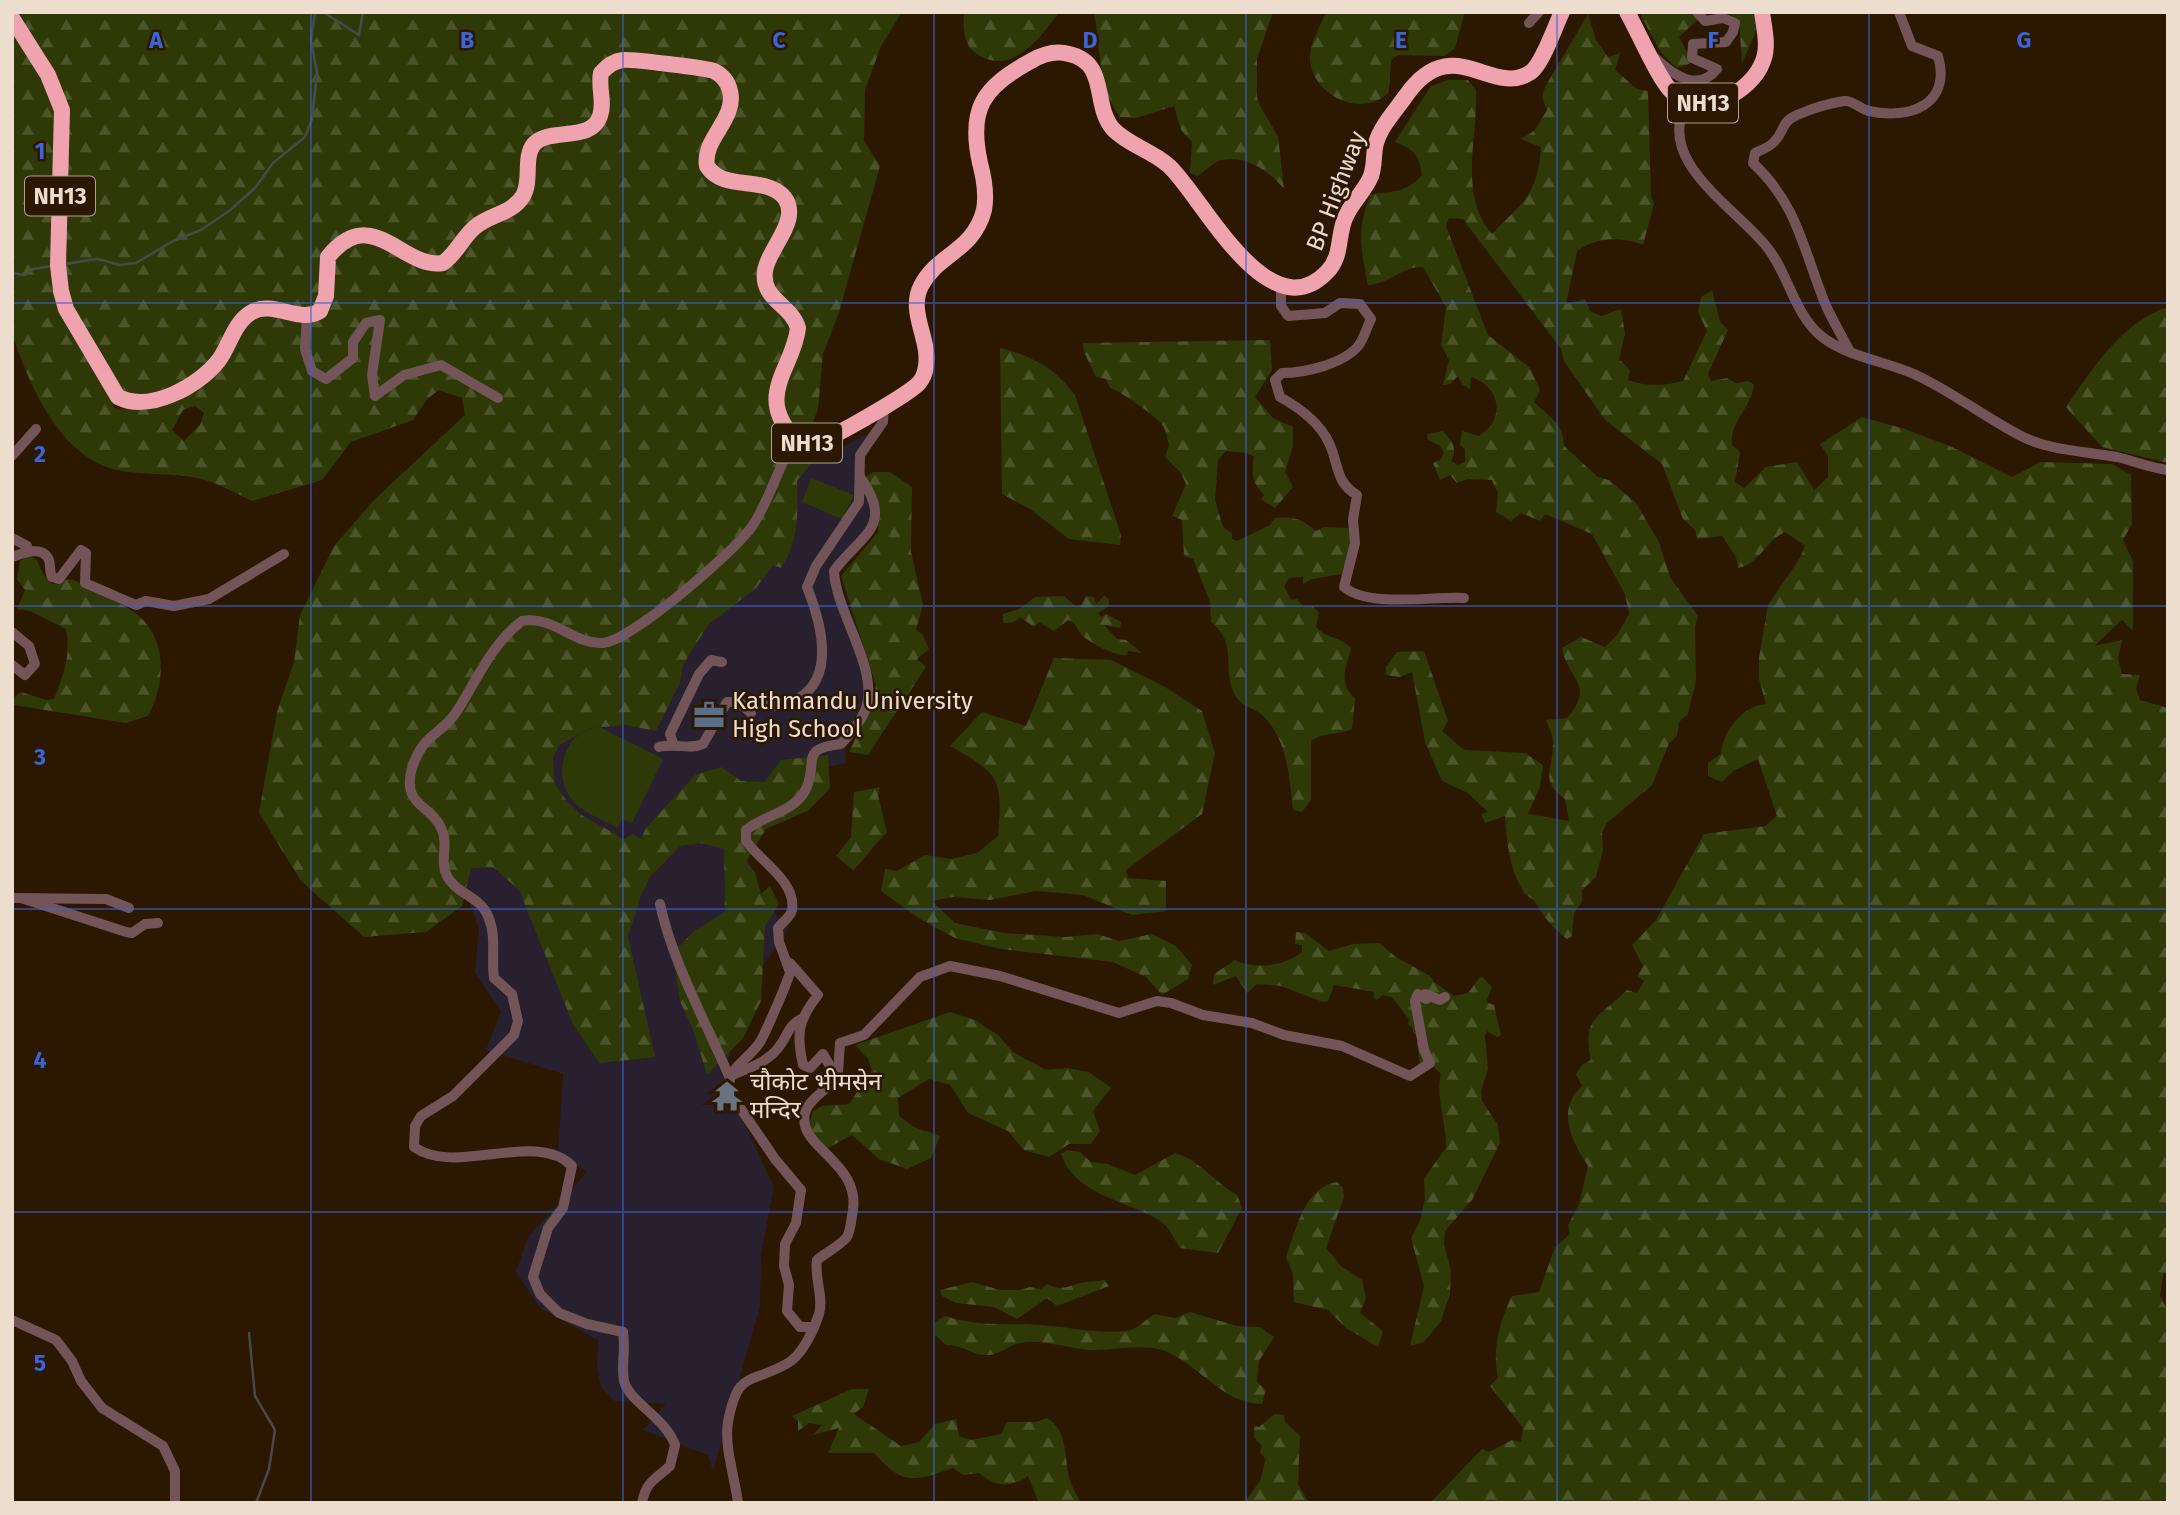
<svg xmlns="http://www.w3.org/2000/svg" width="2180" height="1515" font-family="'Fira Sans','Noto Sans Devanagari',sans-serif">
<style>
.education{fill:#28202f}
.forest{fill:url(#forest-firs);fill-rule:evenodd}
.pitch{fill:#2e3907}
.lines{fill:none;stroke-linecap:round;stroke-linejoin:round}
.stream{stroke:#474a4b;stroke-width:2.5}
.minor{stroke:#735559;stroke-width:10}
.highway{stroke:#efa3ae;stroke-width:16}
.grid{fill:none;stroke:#3c63d7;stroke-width:2;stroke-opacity:0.55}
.labels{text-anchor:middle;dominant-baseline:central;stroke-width:5;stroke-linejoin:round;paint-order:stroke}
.shield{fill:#2c1701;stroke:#b2a291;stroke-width:2}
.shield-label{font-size:23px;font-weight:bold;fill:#ecddcf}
.street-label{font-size:24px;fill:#ecddcf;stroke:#2c1701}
.poi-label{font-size:24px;fill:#ecddcf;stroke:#2c1701;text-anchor:start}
.grid-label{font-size:23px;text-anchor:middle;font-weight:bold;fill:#3c63d7;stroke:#2c1701;stroke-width:5;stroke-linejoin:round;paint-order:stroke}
</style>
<defs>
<pattern id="forest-firs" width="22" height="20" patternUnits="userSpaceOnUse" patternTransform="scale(1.75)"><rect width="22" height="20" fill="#2e3907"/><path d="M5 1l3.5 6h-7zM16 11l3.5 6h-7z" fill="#4c552a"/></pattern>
</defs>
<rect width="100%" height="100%" fill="#2c1701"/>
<path class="education" d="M878,429L860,466L873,524L834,579L870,695L845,748L846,763L799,773L741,841L761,895L788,930L753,979L723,1076L774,1187L761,1254L760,1307L713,1471L708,1455L643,1430L666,1404L614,1401L601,1387L597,1367L598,1340L540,1308L516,1272L528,1237L587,1172L558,1152L563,1074L486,1050L501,1011L475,973L479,929L464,886L413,778L784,476Z"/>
<g class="forest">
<path d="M13,12H902L881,46L865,90L864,141L880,166L839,312L823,354L818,409L801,452L852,431L812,462L797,481C798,512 799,542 781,568L773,565L756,588L708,625L683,665L680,683L656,731L626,725L591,728L559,745L553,758L555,784L568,803L583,816L624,839L632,834L641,839L646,828L695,775L721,767L741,781L764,782L781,760L828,755L830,788L809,810L766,829L746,862L755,872L761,894L770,886L779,904L765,926L761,1001L743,1038L707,1075L694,1032L680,1001L673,953L694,931L725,912L724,849L700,843L680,846L650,877L641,895L628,937L655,1057L599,1063L573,1024L519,890L493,867L471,868L462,906L426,932L364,937L301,881L259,813L277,712L294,662L300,615L334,546L374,500L465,415L462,398L439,390L427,399L413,420L351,442L322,480L252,501C238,494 223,486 208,481C178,471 144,477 113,469C58,454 28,382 12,333L14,32L52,93L57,112V288L115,408C154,413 175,406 208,383L201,371C172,385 154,400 120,392L72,308L65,289L66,108ZM195,406L204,413L200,425L184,441L172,430L183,410Z"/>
<path d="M964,12H1059C1042,36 1013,75 980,56C963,47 963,30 964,12Z"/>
<path d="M1094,12H1273L1257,59V97L1260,106L1278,136L1284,189C1269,171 1246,155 1221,160C1214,162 1205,171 1198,176L1190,173L1192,142L1181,130L1174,106L1136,118L1120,117C1097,86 1101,49 1094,12Z"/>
<path d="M1326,12H1464V15L1455,48L1444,56L1398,55L1391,60L1389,92C1361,121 1307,93 1310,54C1311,41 1321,25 1326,12Z"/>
<path d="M1639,12H1716L1704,14L1679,37L1692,63L1677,68L1661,53Z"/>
<path d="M1725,12H1757L1755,34L1742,63L1739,20Z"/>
<path d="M1588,14L1596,40L1608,57L1620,53L1615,70L1637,89L1648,91L1651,195L1654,204L1643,245C1622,236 1596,237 1577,251L1566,304L1585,299L1590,311L1601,316L1621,309L1625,334L1619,359L1630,370L1628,380C1647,387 1663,386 1683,381L1707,331L1698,312L1701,297L1712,290L1720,322L1728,330L1708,374L1711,381L1728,378L1736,383L1749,381L1754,385C1751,409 1729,422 1732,445L1740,452L1735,482L1744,488L1766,467L1797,462L1814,490L1828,477V456L1820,444L1862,417L1905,429L1952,447L2012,477L2041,462L2112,464L2131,475L2132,524L2123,540L2133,561V631L2122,620L2094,646L2122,640L2118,659L2122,674L2140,675L2136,689L2140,700L2168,708V1272L2163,1274L2160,1296L2168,1311V1503H1430L1482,1449L1489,1452L1512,1440L1521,1442L1523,1428L1490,1386L1498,1378C1492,1349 1499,1323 1512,1296L1539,1292L1555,1247L1570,1234L1568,1225L1579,1204L1588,1166C1571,1140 1556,1110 1582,1086L1576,1074L1582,1065L1591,1060C1581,1017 1600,1017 1627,990L1637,993L1644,981L1637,976L1643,966L1632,945L1656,920L1704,834L1765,826L1777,816L1758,759L1733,771L1722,782L1708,776V763L1721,754C1723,731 1742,706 1766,704L1759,679V658L1768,605L1800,558L1805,546L1785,532C1765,541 1761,563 1738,568L1736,557L1722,536L1697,539L1695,530L1683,519L1662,464L1605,420L1564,361L1561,349L1463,219L1449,218L1446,226L1488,335L1530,368L1540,390L1534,402C1550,418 1563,422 1564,446L1598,477L1609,480L1636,503L1659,542L1670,577L1698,616L1695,627L1696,680L1688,714L1679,722L1677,736L1669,743L1652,785L1607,823L1602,832L1603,850L1596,877L1582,890V902L1574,913L1572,936L1567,939C1552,928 1544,917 1535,902C1532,898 1526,896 1523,891C1509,868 1507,843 1505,816L1485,823L1481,814L1488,812L1468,793L1442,781L1425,742L1412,672L1400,677L1386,675V667L1397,652L1424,651L1448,721L1442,731L1464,750L1525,753L1543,765L1540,787L1528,814L1569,821L1565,799C1538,779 1554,769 1553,742C1553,735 1549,727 1546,720L1567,718C1596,684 1568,681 1562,648L1581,637L1605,647L1617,635L1629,614L1625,594L1592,534L1545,514L1540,521L1521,513L1511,521L1496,512L1498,493L1492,480L1468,479L1457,483L1450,475L1440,480L1433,463L1441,459L1444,453L1440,446L1427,439L1428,434L1443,431C1452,442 1458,447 1451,461L1458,465L1465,462V449L1460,445L1462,431L1479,436C1506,419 1501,387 1471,377L1470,389L1462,384L1458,376L1450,384L1443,385L1449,360L1441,345L1446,307L1423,267C1402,266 1389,284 1368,285C1361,250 1356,227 1371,194C1392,192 1408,192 1422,175C1420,155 1413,149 1395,142L1431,86L1448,80H1468L1476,90C1478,138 1458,195 1492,234C1524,200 1537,197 1541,147L1521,139L1534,131L1547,110L1542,97L1545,87Z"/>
<path d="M2168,307V463L2102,447L2066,407C2091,370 2123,321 2168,307Z"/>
<path d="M1270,340L1272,370L1255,397L1273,418L1293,427V446L1285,472L1293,487L1275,508L1261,499L1264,495C1252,483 1251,474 1254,457L1247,453L1226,451L1218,460L1215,500L1223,527L1232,533V539L1237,541L1270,525L1275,518C1294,516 1302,519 1316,531L1324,527L1348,528L1351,542L1342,574L1312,579L1303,584V577L1289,578L1284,586L1291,600L1297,599L1303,606H1313L1319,613L1316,626C1323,638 1342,637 1351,648C1347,666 1337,682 1355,698L1352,729C1337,736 1325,731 1311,741V800L1302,812L1293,810C1289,777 1288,738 1261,714C1252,707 1241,707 1235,695C1221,669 1239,644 1211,622L1210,602L1193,559L1184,556L1182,520L1172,516L1186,484L1181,473L1165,457L1169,445C1167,438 1166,429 1161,423C1157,417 1117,389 1110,388L1106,379L1096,377L1084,352L1083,343Z"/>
<path d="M1000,348C1032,356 1055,368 1075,395L1121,535L1120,545L1069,539L1030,509L1002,494Z"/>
<path d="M873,472H890L912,487L911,552L923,605L916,630L923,635L929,649L917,659L926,667L868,755L849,752L870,708L876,686L841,576L878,532V514L866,477Z"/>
<path d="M29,556L37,560L43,574L52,584C76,574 75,582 96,592C110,599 126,605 139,616C168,641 165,686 148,716L126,723L14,705L13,698L21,692L46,700L54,699C64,675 71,655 66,629L30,611L17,609L25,590L17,579L20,561Z"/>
<path d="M1064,596L1075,606L1081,605L1086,596L1094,597L1096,604L1104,596L1109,599V606L1098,613L1101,617L1106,614L1121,622L1120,628L1104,625L1117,639L1126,640L1142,653L1128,651L1127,655C1116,656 1091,644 1083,636C1076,630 1078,623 1068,620L1054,631L1039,622L1034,627L1020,617L1014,622L1003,623V614L1019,609L1035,597Z"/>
<path d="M1054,658L1111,660L1165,687L1202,711L1215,753L1202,814L1126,870L1128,878L1166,881V911L1132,915L1083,895L1036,891L990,900L953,897L932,901L955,923L1004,933L1065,937L1097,934L1119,941L1152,934L1176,946L1192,965L1188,979L1162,995L1146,977L1113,962L1001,949L955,938L920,919L881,891L885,869L897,871L925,855L951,859L977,853L998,836C1003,779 1000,774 950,746L982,712L1026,726Z"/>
<path d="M880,787L878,795L887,833C873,844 866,859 853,870L836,856L851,837L854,792Z"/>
<path d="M1296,932L1305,933L1329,951L1353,944L1379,943L1396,957L1430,976L1434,982L1454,996L1468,993L1481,976L1492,987L1486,1002L1494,1005L1501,1035L1497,1037L1487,1031L1485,1036L1488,1069L1481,1091L1482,1101L1498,1125L1500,1143L1472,1200L1445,1231L1444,1244L1451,1271L1450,1294L1441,1321L1424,1342L1410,1346L1424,1286L1411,1238L1420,1221L1425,1199L1424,1178L1446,1148C1447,1124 1435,1096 1441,1074L1430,1063L1420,1064L1417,1043L1420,1038L1413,1033V1028L1408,1025L1409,1019L1392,997L1383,995L1377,1000L1373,997L1374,992L1334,985L1328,1001L1323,1002L1281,986L1257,984L1247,993L1236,976L1213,985L1214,974L1235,960C1255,970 1285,966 1302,952V945L1295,944Z"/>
<path d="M950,1012L975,1020L998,1035L1013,1052L1046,1070L1067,1068L1089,1072L1111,1088L1093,1111L1100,1131L1091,1144H1069L1049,1157L1024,1150L1008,1131L968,1113L950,1085L929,1079L898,1098L899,1116L914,1127L940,1136L931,1158L907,1169L879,1159L852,1135L828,1148L813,1138L808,1128L813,1111L822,1106L849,1104L872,1070L868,1059L855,1045Z"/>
<path d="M1067,1150L1080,1152L1091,1162L1108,1164L1135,1175L1175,1153C1201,1161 1214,1182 1237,1195L1242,1208L1218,1253L1180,1248C1175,1241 1169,1227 1162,1222C1129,1200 1076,1197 1061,1154Z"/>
<path d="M1337,1182L1343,1188L1344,1197L1326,1248L1341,1266L1362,1280L1366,1298L1360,1313L1383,1331L1378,1347L1346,1328L1328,1310L1294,1302L1293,1274L1286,1257C1296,1230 1304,1187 1337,1182Z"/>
<path d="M1104,1280L1109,1286L1057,1306L1047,1298L1017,1319L994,1307L956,1303L942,1296L940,1290L972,1282L1000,1290H1019L1030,1287L1041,1289L1047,1284C1061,1292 1067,1286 1081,1283C1088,1281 1096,1282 1104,1280Z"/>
<path d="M1190,1312L1237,1326L1260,1327L1274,1337L1259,1361L1257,1382L1266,1390L1262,1404C1223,1404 1200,1365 1165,1351C1144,1343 1113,1350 1090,1350C1068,1349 1039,1337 1016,1344C1005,1348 999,1355 987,1355C972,1355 961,1344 946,1345L935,1335V1322L945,1316C977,1327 1008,1323 1040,1325C1069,1327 1097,1334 1126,1331C1136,1330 1146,1320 1154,1314L1175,1318Z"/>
<path d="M852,1389H869L863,1407L854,1414L901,1446L919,1442L935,1424L956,1419L959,1436L971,1440L1001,1434L1007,1422H1036L1047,1418C1068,1431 1064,1455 1069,1477C1071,1486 1077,1495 1081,1503H1039L1028,1476C1011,1489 994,1486 979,1473L963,1475L953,1468C914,1482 902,1485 874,1453H828L839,1428L813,1435L822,1425L809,1423L798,1431V1421L792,1416Z"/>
<path d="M1275,1414L1284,1415L1285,1422L1300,1436L1298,1484L1309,1503H1244L1260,1481L1266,1459L1260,1453L1262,1446L1254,1437V1426L1259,1427Z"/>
</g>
<g class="pitch">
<path d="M811,478L854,495L842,519L802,502Z"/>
<path d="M599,727L663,759L632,823L622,819L618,828C604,820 586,814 575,803C550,777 563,731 599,727Z"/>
</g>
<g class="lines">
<g class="stream">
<path d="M323,12L359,35L363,12"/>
<path d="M65,264L97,259L120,265L136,263L173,241L201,230L229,211L255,188L273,163L305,137L312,119L317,73L311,40L315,13L320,12"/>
<path d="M12,273L25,275L33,269L51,266"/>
<path d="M249,1333L255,1396L275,1430L269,1469L256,1503"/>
</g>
<g class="minor">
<path d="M1529,23L1539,12"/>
<path d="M1655,58C1673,75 1698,93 1717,69L1692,58L1693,44L1726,42L1733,32L1735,23L1723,18L1705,21L1697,12"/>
<path d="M1688,102C1652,159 1735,207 1766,246C1788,272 1794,314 1821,336C1847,357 1885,361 1914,374C1951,391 1983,416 2019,435C2049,451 2084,451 2117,457C2134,461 2150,468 2168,470"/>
<path d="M1281,284V306L1288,316L1325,313L1340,303L1360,304L1371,319C1367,327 1364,338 1359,345C1344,364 1305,373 1282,373L1275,380L1280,397C1298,407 1320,423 1329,443C1339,464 1335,482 1357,495L1353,520L1355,543L1344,587C1369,608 1431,596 1464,598"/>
<path d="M307,315L305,349L312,371L326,379L353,358V342L366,323L380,320L372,375L375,396L404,375L441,365L498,398"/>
<path d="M1849,350C1841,334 1831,318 1824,301C1803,248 1797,204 1753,163L1755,153C1761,150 1770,147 1774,142C1787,129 1778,122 1802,113C1814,108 1831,103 1844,101C1853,100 1860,109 1869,111C1909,120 1952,105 1938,56L1912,46L1899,12"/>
<path d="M12,456L36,429"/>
<path d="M12,538L27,546L29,551"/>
<path d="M12,557C23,553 43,545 49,560C51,566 49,571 52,577L59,579L81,550L86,553L85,583L136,605L146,601L174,606L209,599L284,554"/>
<path d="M12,632L29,646L35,664L25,675L12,665"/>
<path d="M758,704C774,708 785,707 799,698C837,675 820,620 807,587L816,566L859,502L860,455L883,422L884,405"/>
<path d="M673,743L670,734L699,674L711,660L722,662"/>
<path d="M659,747C674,743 690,750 703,744L727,702H739L751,713"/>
<path d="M12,898L106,899L129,908"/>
<path d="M21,898L126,932L132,933L145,924L158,923"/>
<path d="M660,904C673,964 705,1020 729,1076C746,1070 771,1061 781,1044C788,1034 789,1025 801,1019"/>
<path d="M832,1082L838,1072L840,1043L864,1035L920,977L950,966L1000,976L1119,1013L1157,1001L1171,1003L1203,1015L1252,1023L1284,1035L1342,1046L1410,1076L1430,1063L1424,1050L1415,1001L1418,994L1426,999L1425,994L1440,1000L1445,997"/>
<path d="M12,1320L56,1340L72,1361L81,1381L102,1408L163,1446L175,1471V1503"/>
<path d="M812,1327H800L787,1311L789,1285L784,1266L785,1244L796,1223L801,1190L775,1159L728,1090C730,1064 748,1061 760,1042C765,1034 789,979 790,972L779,942L778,928C782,922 791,917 792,910C797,882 759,860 746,841V830C764,815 795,812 806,789C819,761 798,749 841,744C850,734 861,722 866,708C879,668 836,613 834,571C860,535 896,527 860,477"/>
<path d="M642,1503C646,1481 656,1479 670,1466L675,1445C665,1417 629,1402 624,1381C621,1365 626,1349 623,1332L587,1324L559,1313L540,1294L533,1277L548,1228L563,1208L572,1166C536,1129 456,1177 414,1147L415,1126L421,1116L453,1096L514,1035L518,1021L512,994L494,978C491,957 497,937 488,916C480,896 456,894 447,876C439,861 449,845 442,830C432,804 401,807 412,768C423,733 442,735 457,711C476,681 493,642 522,621C553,615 574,645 603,643C632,640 736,551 753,525C770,499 778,467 795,439"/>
<path d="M738,1503C735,1478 724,1447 728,1422C738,1369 750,1385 788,1363C802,1355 814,1330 819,1314C824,1297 814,1278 817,1260C825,1253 840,1246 847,1237C850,1232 851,1222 852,1216C865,1160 792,1148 806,1110C811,1098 824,1092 832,1082L830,1066L823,1054L810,1068L803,1065C796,1034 798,1020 818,995L790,963"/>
</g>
<g class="highway">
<path d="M1627,12C1638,31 1659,81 1673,93C1702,117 1751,94 1763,61C1769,46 1764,28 1762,12"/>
<path d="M12,18L48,75L62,110L58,265L61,291L66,309L118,397C150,413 199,386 219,360C230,345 234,322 252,312C273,300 300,324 320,311L326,296L328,257C372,202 403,270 443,263C457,253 462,238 475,227C490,214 512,214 523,196C532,181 523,157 534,144C550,127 591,143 600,116C605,103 598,87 601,73C607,66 613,61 623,60C631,59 706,68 714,71C722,75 728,82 730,91C737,119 702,139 707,166C723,192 765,175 784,197C802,220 768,248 765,271C761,300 791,304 798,328C793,370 754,395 795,439C802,442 807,444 815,443C830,440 909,394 919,383C923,378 924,376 925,371C933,342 907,314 921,286C938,253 973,252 984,210C987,194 984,178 980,163C968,109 983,87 1031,61C1043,54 1055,50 1069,54C1109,63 1092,105 1113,129C1128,145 1153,151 1169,166C1202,196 1268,333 1327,272C1343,256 1337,234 1346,216C1352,202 1365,191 1371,176C1375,165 1373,154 1376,143C1381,126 1395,111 1405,97C1452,28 1492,99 1531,72C1543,63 1555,26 1562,12"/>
</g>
</g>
<path class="grid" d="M311,12V1503M623,12V1503M934,12V1503M1246,12V1503M1557,12V1503M1869,12V1503M12,303H2168M12,606H2168M12,909H2168M12,1212H2168"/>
<defs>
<g id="office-bare" transform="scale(2.415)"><path d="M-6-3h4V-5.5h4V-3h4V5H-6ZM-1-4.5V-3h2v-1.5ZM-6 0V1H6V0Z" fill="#5c6f8a" stroke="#2c1701" stroke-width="2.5" paint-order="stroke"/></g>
<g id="temple-bare" transform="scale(2.415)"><path d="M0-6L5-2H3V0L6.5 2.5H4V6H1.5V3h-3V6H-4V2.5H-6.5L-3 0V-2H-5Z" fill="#6b7280" stroke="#2c1701" stroke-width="2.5" paint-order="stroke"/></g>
</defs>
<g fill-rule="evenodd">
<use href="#office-bare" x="709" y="715"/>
<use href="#temple-bare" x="727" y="1096"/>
</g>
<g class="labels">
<g class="shield">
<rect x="1668" y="83.5" width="70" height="39" rx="5"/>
<rect x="25" y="176.5" width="70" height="39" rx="5"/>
<rect x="772" y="423.5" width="70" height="39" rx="5"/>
</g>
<g class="shield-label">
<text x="1703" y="103">NH13</text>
<text x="60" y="196">NH13</text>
<text x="807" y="443">NH13</text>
</g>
<g class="street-label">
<text transform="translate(1336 191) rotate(-69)">BP Highway</text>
</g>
<g class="poi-label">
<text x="732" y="701">Kathmandu University<tspan x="732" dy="28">High School</tspan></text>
<text x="750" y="1082">चौकोट भीमसेन<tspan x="750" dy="28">मन्दिर</tspan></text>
</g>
</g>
<g class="grid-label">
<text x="156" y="48">A</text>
<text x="467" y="48">B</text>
<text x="779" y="48">C</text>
<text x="1090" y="48">D</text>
<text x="1401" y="48">E</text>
<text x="1713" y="48">F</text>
<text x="2024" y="48">G</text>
<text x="40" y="159">1</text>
<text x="40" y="462">2</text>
<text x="40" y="765">3</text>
<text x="40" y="1068">4</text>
<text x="40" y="1371">5</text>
</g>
<rect width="2180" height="1515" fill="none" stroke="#ecddcf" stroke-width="28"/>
</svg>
